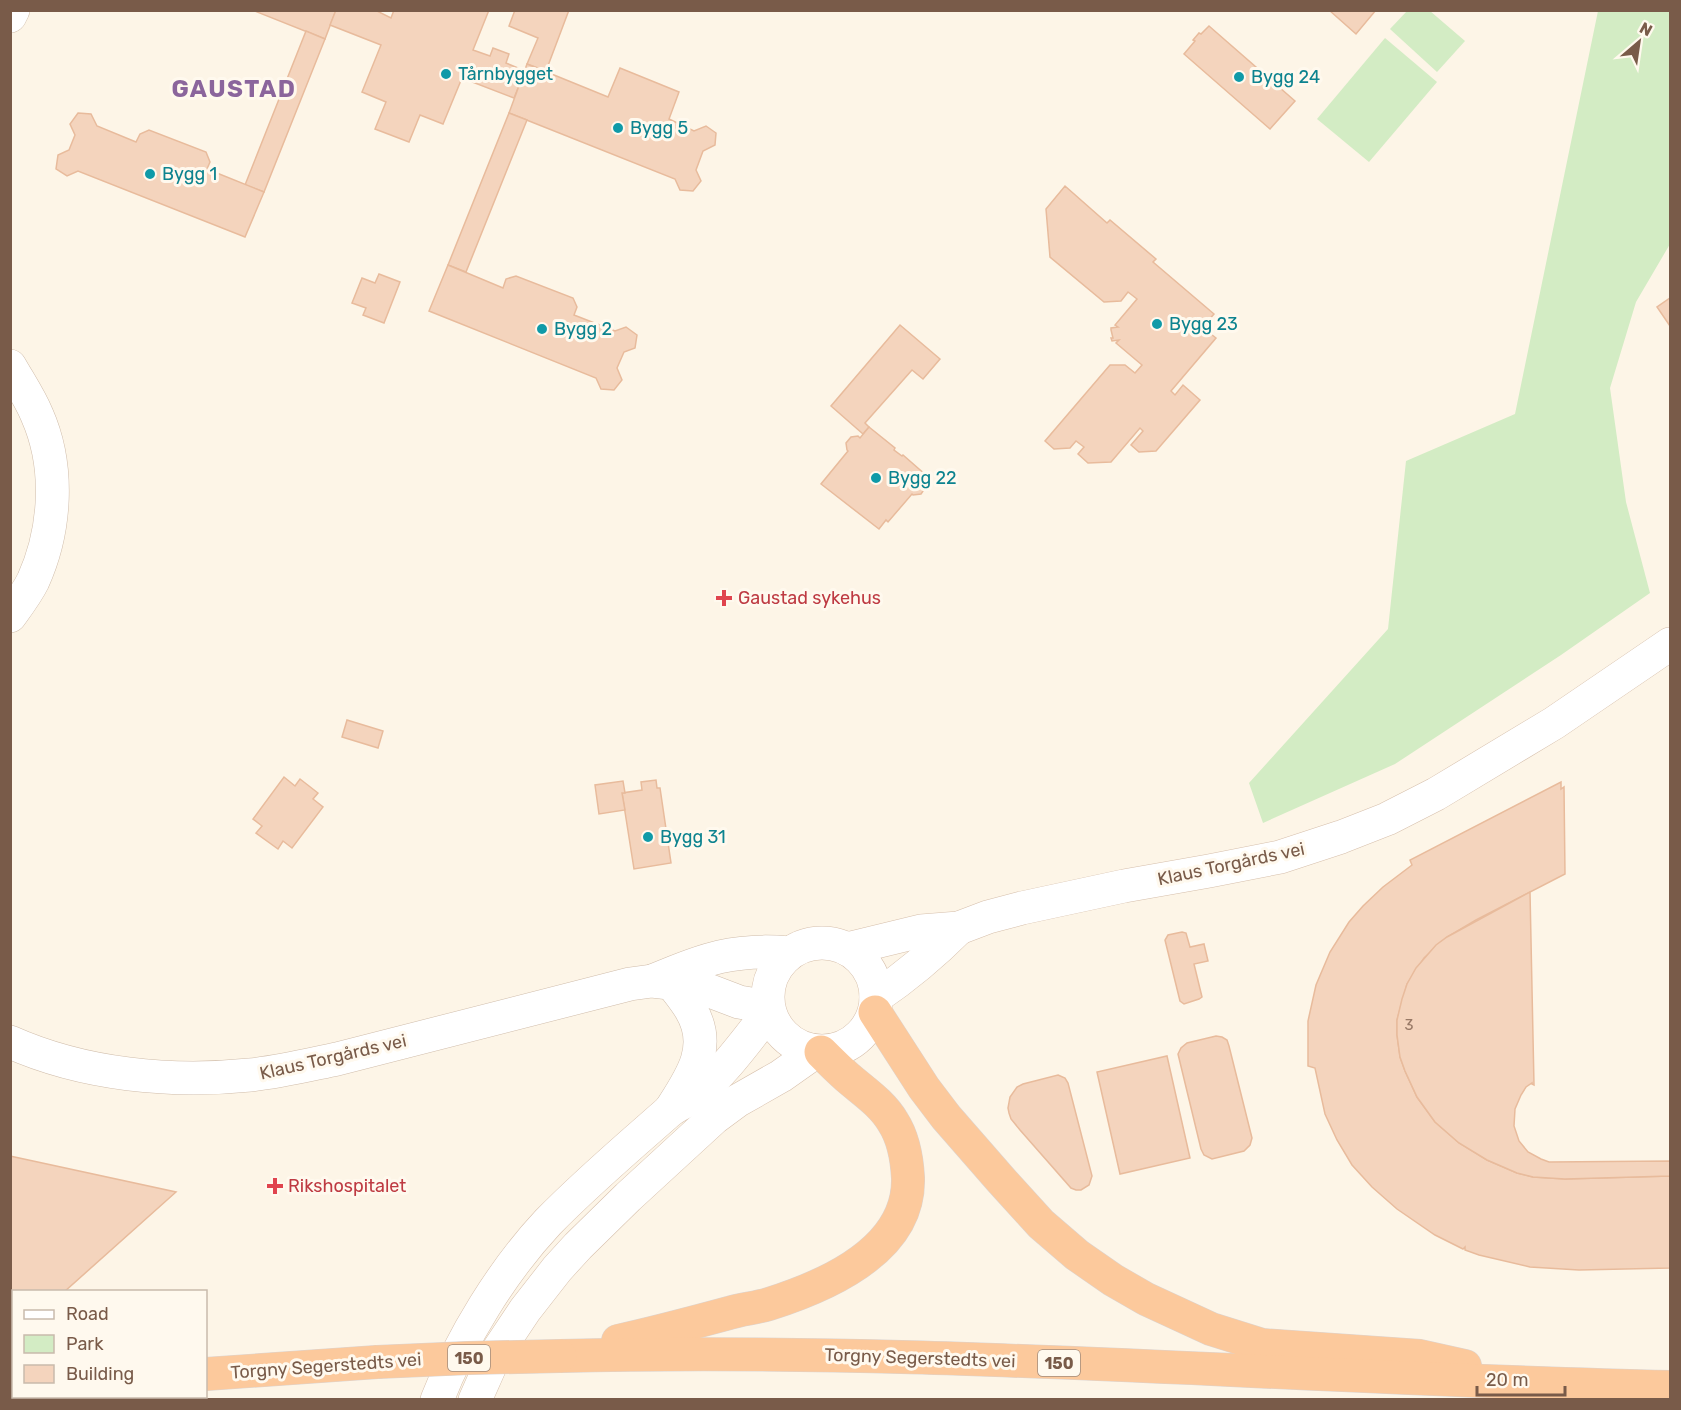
<svg xmlns="http://www.w3.org/2000/svg" width="1681" height="1410" font-family="Rubik,sans-serif">
<style>
.green{fill:#d3ecc4}
.building{fill:#f4d4bd;stroke:#e8bb9c;stroke-width:1.5}
.lines{fill:none;stroke-linecap:round;stroke-linejoin:round}
.minor-casing{stroke:#d0bdab;stroke-width:34}
.tertiary-casing{stroke:#d0bdab;stroke-width:34}
.secondary-casing{stroke:#d6bfab;stroke-width:34}
.trunk-casing{stroke:#dcd4d0;stroke-width:34}
.minor{stroke:#fff;stroke-width:33}
.tertiary{stroke:#fff;stroke-width:33}
.secondary{stroke:#fff;stroke-width:33}
.trunk{stroke:#fcc99c;stroke-width:33}
.trunk-bridge-casing{stroke:#dcd4d0;stroke-width:34;stroke-linecap:butt}
.trunk-bridge{stroke:#fcc99c;stroke-width:33}
.culture-dot{fill:#0f9aa8;stroke:#fff9ee;stroke-width:2}
.health-dot{fill:#e0444e;stroke:#fff9ee;stroke-width:2}
.labels{text-anchor:middle;dominant-baseline:central;stroke-width:6;stroke-linejoin:round;paint-order:stroke}
.number-label{font-size:15px;fill:#987966}
.shield{fill:#fff9ee;stroke:#a18a7a;stroke-width:1.5}
.shield-label{font-size:16px;font-weight:bold;fill:#795b49}
.culture-label{font-size:18px;fill:#0d838f;stroke:#fff9ee;text-anchor:start}
.health-label{font-size:18px;fill:#be3a42;stroke:#fff9ee;text-anchor:start}
.street-label{font-size:18px;fill:#795b49;stroke:#fff9ee}
.district-label{font-size:24px;font-weight:bold;letter-spacing:1.5px;fill:#8b659c;stroke:#fff9ee}
</style>
<rect width="100%" height="100%" fill="#fdf5e7"/>
<g class="green">
<path d="M1407,11H1430L1465,41L1437,72L1390,29Z"/>
<path d="M1598,11H1670V244L1636,302L1610,388L1626,502L1650,593L1561,655L1395,764L1263,823L1249,783L1388,629L1406,461L1515,414Z"/>
<path d="M1385,38L1437,82L1369,162L1317,119Z"/>
</g>
<g class="building">
<path d="M252,10H336L325,39Z"/>
<path d="M336,10H375L391,18L394,10H489L473,50L490,56L493,48L509,54L506,63L525,71L514,98L462,78L443,124L420,115L409,142L375,129L386,102L362,92L381,45L330,25Z"/>
<path d="M515,10H569L546,71L527,64L538,38L509,26Z"/>
<path d="M1329,10H1376L1356,34Z"/>
<path d="M1209,26L1295,101L1270,129L1184,54L1195,41L1193,40L1199,33L1201,34Z"/>
<path d="M306,31L325,39L264,192L245,185Z"/>
<path d="M527,64L608,97L620,68L679,92L669,119L694,131L706,126L716,133L715,145L703,151L696,170L701,181L693,191L680,190L675,179L509,113Z"/>
<path d="M78,113L91,114L97,126L136,142L140,134L149,130L206,152L210,162L207,169L264,192L245,237L78,171L67,176L56,169L58,155L69,150L75,135L70,124Z"/>
<path d="M509,113L527,120L466,272L448,265Z"/>
<path d="M1065,186L1107,223L1110,220L1156,259L1153,262L1214,314L1206,323H1198V331H1207L1216,338L1171,391L1175,395L1183,385L1200,400L1156,451L1139,452L1131,445L1143,431L1140,428L1111,462L1088,463L1078,454L1084,447L1076,441L1070,448L1054,449L1045,441L1110,365H1125L1135,373L1142,365L1116,343L1119,340L1112,341L1111,338H1113L1111,330V328L1118,327L1115,325L1137,299L1128,292L1121,301L1104,302L1050,257L1046,209Z"/>
<path d="M448,265L503,288L506,279L516,276L573,298L577,307L574,315L615,331L626,327L637,335L635,348L624,352L617,368L622,380L614,390L601,389L596,378L429,311Z"/>
<path d="M379,274L400,282L384,323L363,315L366,308L352,303L362,278L375,283Z"/>
<path d="M1670,298V326L1657,307Z"/>
<path d="M900,325L940,359L923,379L912,370L865,423L869,427L863,434L831,406Z"/>
<path d="M869,427L895,448L894,450L902,456L903,455L927,476L923,480L925,488L921,494L913,495L912,494L888,522L886,520L879,529L821,484L848,451L847,450L846,443L851,437L858,436L860,438Z"/>
<path d="M347,720L383,731L378,748L342,737Z"/>
<path d="M284,777L295,786L300,779L318,793L313,799L323,807L292,848L283,841L278,849L256,833L262,826L253,819Z"/>
<path d="M656,780L657,788H660L671,863L634,869L622,793L642,790L641,782Z"/>
<path d="M623,781L625,793H622L625,810L599,814L595,785Z"/>
<path d="M1561,782V789L1564,787L1565,874L1476,920L1447,937L1424,958L1407,984L1397,1020V1035L1400,1057L1405,1071L1417,1097L1435,1122L1459,1143L1487,1160L1517,1173L1533,1177L1565,1179L1670,1176V1268L1579,1270L1530,1267L1479,1255L1465,1250V1247L1463,1249L1435,1235L1397,1209L1372,1187L1352,1165L1337,1140L1325,1114L1315,1068L1308,1066V1021L1316,985L1330,952L1349,922L1363,906L1383,887L1412,865L1410,860Z"/>
<path d="M1530,892L1534,1085L1532,1084V1083L1526,1087L1521,1095L1515,1109L1514,1126L1519,1141L1528,1152L1541,1159L1549,1162L1670,1161V1176L1565,1179L1533,1177L1517,1173L1487,1160L1459,1143L1435,1122L1417,1097L1405,1071L1400,1057L1397,1035V1020L1402,999L1407,984L1416,968L1436,945L1447,937Z"/>
<path d="M1182,932L1186,933L1190,947L1204,944L1208,961L1194,964L1202,997L1199,999L1184,1004L1180,1001L1165,940L1168,935Z"/>
<path d="M1216,1036L1222,1037L1227,1040L1229,1046L1252,1138L1250,1145L1244,1151L1212,1159L1204,1155L1201,1149L1178,1054L1181,1048L1187,1043Z"/>
<path d="M1167,1056L1190,1158L1120,1174L1097,1072Z"/>
<path d="M1058,1075L1065,1078L1068,1083L1092,1176L1089,1185L1081,1190H1076L1071,1188L1020,1130L1011,1119L1009,1113L1008,1108L1010,1097L1017,1087L1023,1084Z"/>
<path d="M10,1156L176,1192L64,1292H14V1301H10Z"/>
</g>
<g class="lines">
<g class="minor-casing">
<g id="minor">
<path d="M10,16L13,10"/>
<path d="M10,366C19,382 30,398 37,415C60,467 56,530 33,581C27,593 18,605 10,616"/>
</g>
</g>
<g class="tertiary-casing">
<g id="tertiary">
<path d="M655,980C704,959 735,948 789,953"/>
<path d="M10,1042C84,1075 171,1083 250,1075C280,1072 308,1065 337,1059L630,984L652,981L697,986L739,1002L768,1007"/>
<path d="M671,1109C691,1078 713,1047 691,1010C686,1001 678,992 672,983"/>
</g>
</g>
<g class="secondary-casing">
<g id="secondary">
<circle cx="822" cy="997" r="54"/>
<path d="M847,949L921,931L959,928L988,917L1022,908L1124,886L1209,871L1280,857L1341,837L1387,819L1436,794L1554,723L1670,644"/>
<path d="M876,997C907,976 933,954 959,928"/>
<path d="M437,1400C461,1338 503,1270 548,1222C585,1184 626,1149 666,1114C675,1105 687,1102 697,1094C725,1071 746,1041 769,1012"/>
<path d="M475,1400L495,1355L525,1310L557,1269L578,1246L628,1197L714,1118L737,1101L781,1076L815,1052"/>
</g>
</g>
<g class="trunk-casing">
<g id="trunk">
<path d="M875,1012L924,1088L946,1117L1001,1180L1041,1224L1077,1255L1113,1280L1146,1299L1211,1329L1262,1345L1420,1356L1465,1366"/>
<path d="M618,1341C655,1333 692,1323 729,1313C742,1309 756,1308 769,1304C826,1286 910,1250 908,1178C907,1159 904,1139 893,1122C882,1103 863,1091 847,1077C838,1069 829,1060 821,1052"/>
<path d="M560,1356C930,1346 1300,1379 1670,1387"/>
<path d="M206,1374L377,1362"/>
<path d="M10,1392H14"/>
</g>
</g>
<use href="#minor" class="minor"/>
<use href="#tertiary" class="tertiary"/>
<use href="#secondary" class="secondary"/>
<use href="#trunk" class="trunk"/>
<g class="trunk-bridge-casing">
<path id="trunk-bridge" d="M377,1362L468,1358L560,1356"/>
</g>
<use href="#trunk-bridge" class="trunk-bridge"/>
</g>
<g class="culture-dot">
<circle cx="446" cy="74" r="6"/>
<circle cx="1239" cy="77" r="6"/>
<circle cx="618" cy="128" r="6"/>
<circle cx="150" cy="174" r="6"/>
<circle cx="1157" cy="324" r="6"/>
<circle cx="542" cy="329" r="6"/>
<circle cx="876" cy="478" r="6"/>
<circle cx="648" cy="837" r="6"/>
</g>
<g class="health-dot">
<path d="M721 589h6v6h6v6h-6v6h-6v-6h-6v-6h6z"/>
<path d="M272 1177h6v6h6v6h-6v6h-6v-6h-6v-6h6z"/>
</g>
<g class="labels">
<g class="number-label">
<text x="1409" y="1025">3</text>
</g>
<g class="shield">
<rect x="448" y="1345" width="42" height="26" rx="4.5"/>
<rect x="1038" y="1350" width="42" height="26" rx="4.5"/>
</g>
<g class="shield-label">
<text x="469" y="1358">150</text>
<text x="1059" y="1363">150</text>
</g>
<g class="culture-label">
<text x="458" y="74">Tårnbygget</text>
<text x="1251" y="77">Bygg 24</text>
<text x="630" y="128">Bygg 5</text>
<text x="162" y="174">Bygg 1</text>
<text x="1169" y="324">Bygg 23</text>
<text x="554" y="329">Bygg 2</text>
<text x="888" y="478">Bygg 22</text>
<text x="660" y="837">Bygg 31</text>
</g>
<g class="health-label">
<text x="738" y="598">Gaustad sykehus</text>
<text x="288" y="1186">Rikshospitalet</text>
</g>
<g class="street-label">
<text transform="translate(1231 864) rotate(-12)">Klaus Torgårds vei</text>
<text transform="translate(333 1057) rotate(-13)">Klaus Torgårds vei</text>
<text transform="translate(920 1358) rotate(2)">Torgny Segerstedts vei</text>
<text transform="translate(326 1366) rotate(-4)">Torgny Segerstedts vei</text>
</g>
<g class="district-label">
<text x="234" y="89">GAUSTAD</text>
</g>
</g>
<rect width="1681" height="1410" fill="none" stroke="#795b49" stroke-width="24"/>
<rect x="12" y="1290" width="195" height="108" fill="#fff9ee" stroke="#c9baac" stroke-width="1.5"/>
<rect x="24" y="1310" width="30" height="9" fill="#ffffff" stroke="#c9baac" stroke-width="1.5"/>
<text x="66" y="1320" font-size="18" fill="#795b49">Road</text>
<rect x="24" y="1335" width="30" height="18" fill="#d3ecc4" stroke="#c9baac" stroke-width="1.5"/>
<text x="66" y="1350" font-size="18" fill="#795b49">Park</text>
<rect x="24" y="1365" width="30" height="18" fill="#f4d4bd" stroke="#c9baac" stroke-width="1.5"/>
<text x="66" y="1380" font-size="18" fill="#795b49">Building</text>
<g transform="translate(1639 42) rotate(29)" stroke="#fff9ee" stroke-width="4.5" paint-order="stroke">
<path d="M0-4.5L10 22L0 15L-10 22Z" fill="#795b49"/>
<text y="-9" font-size="16" font-weight="bold" text-anchor="middle" fill="#795b49">N</text>
</g>
<path d="M1477 1386v9h88v-9" fill="none" stroke="#795b49" stroke-width="3"/>
<text x="1486" y="1386" font-size="18" fill="#795b49" stroke="#fff9ee" stroke-width="4.5" paint-order="stroke">20 m</text>
</svg>
